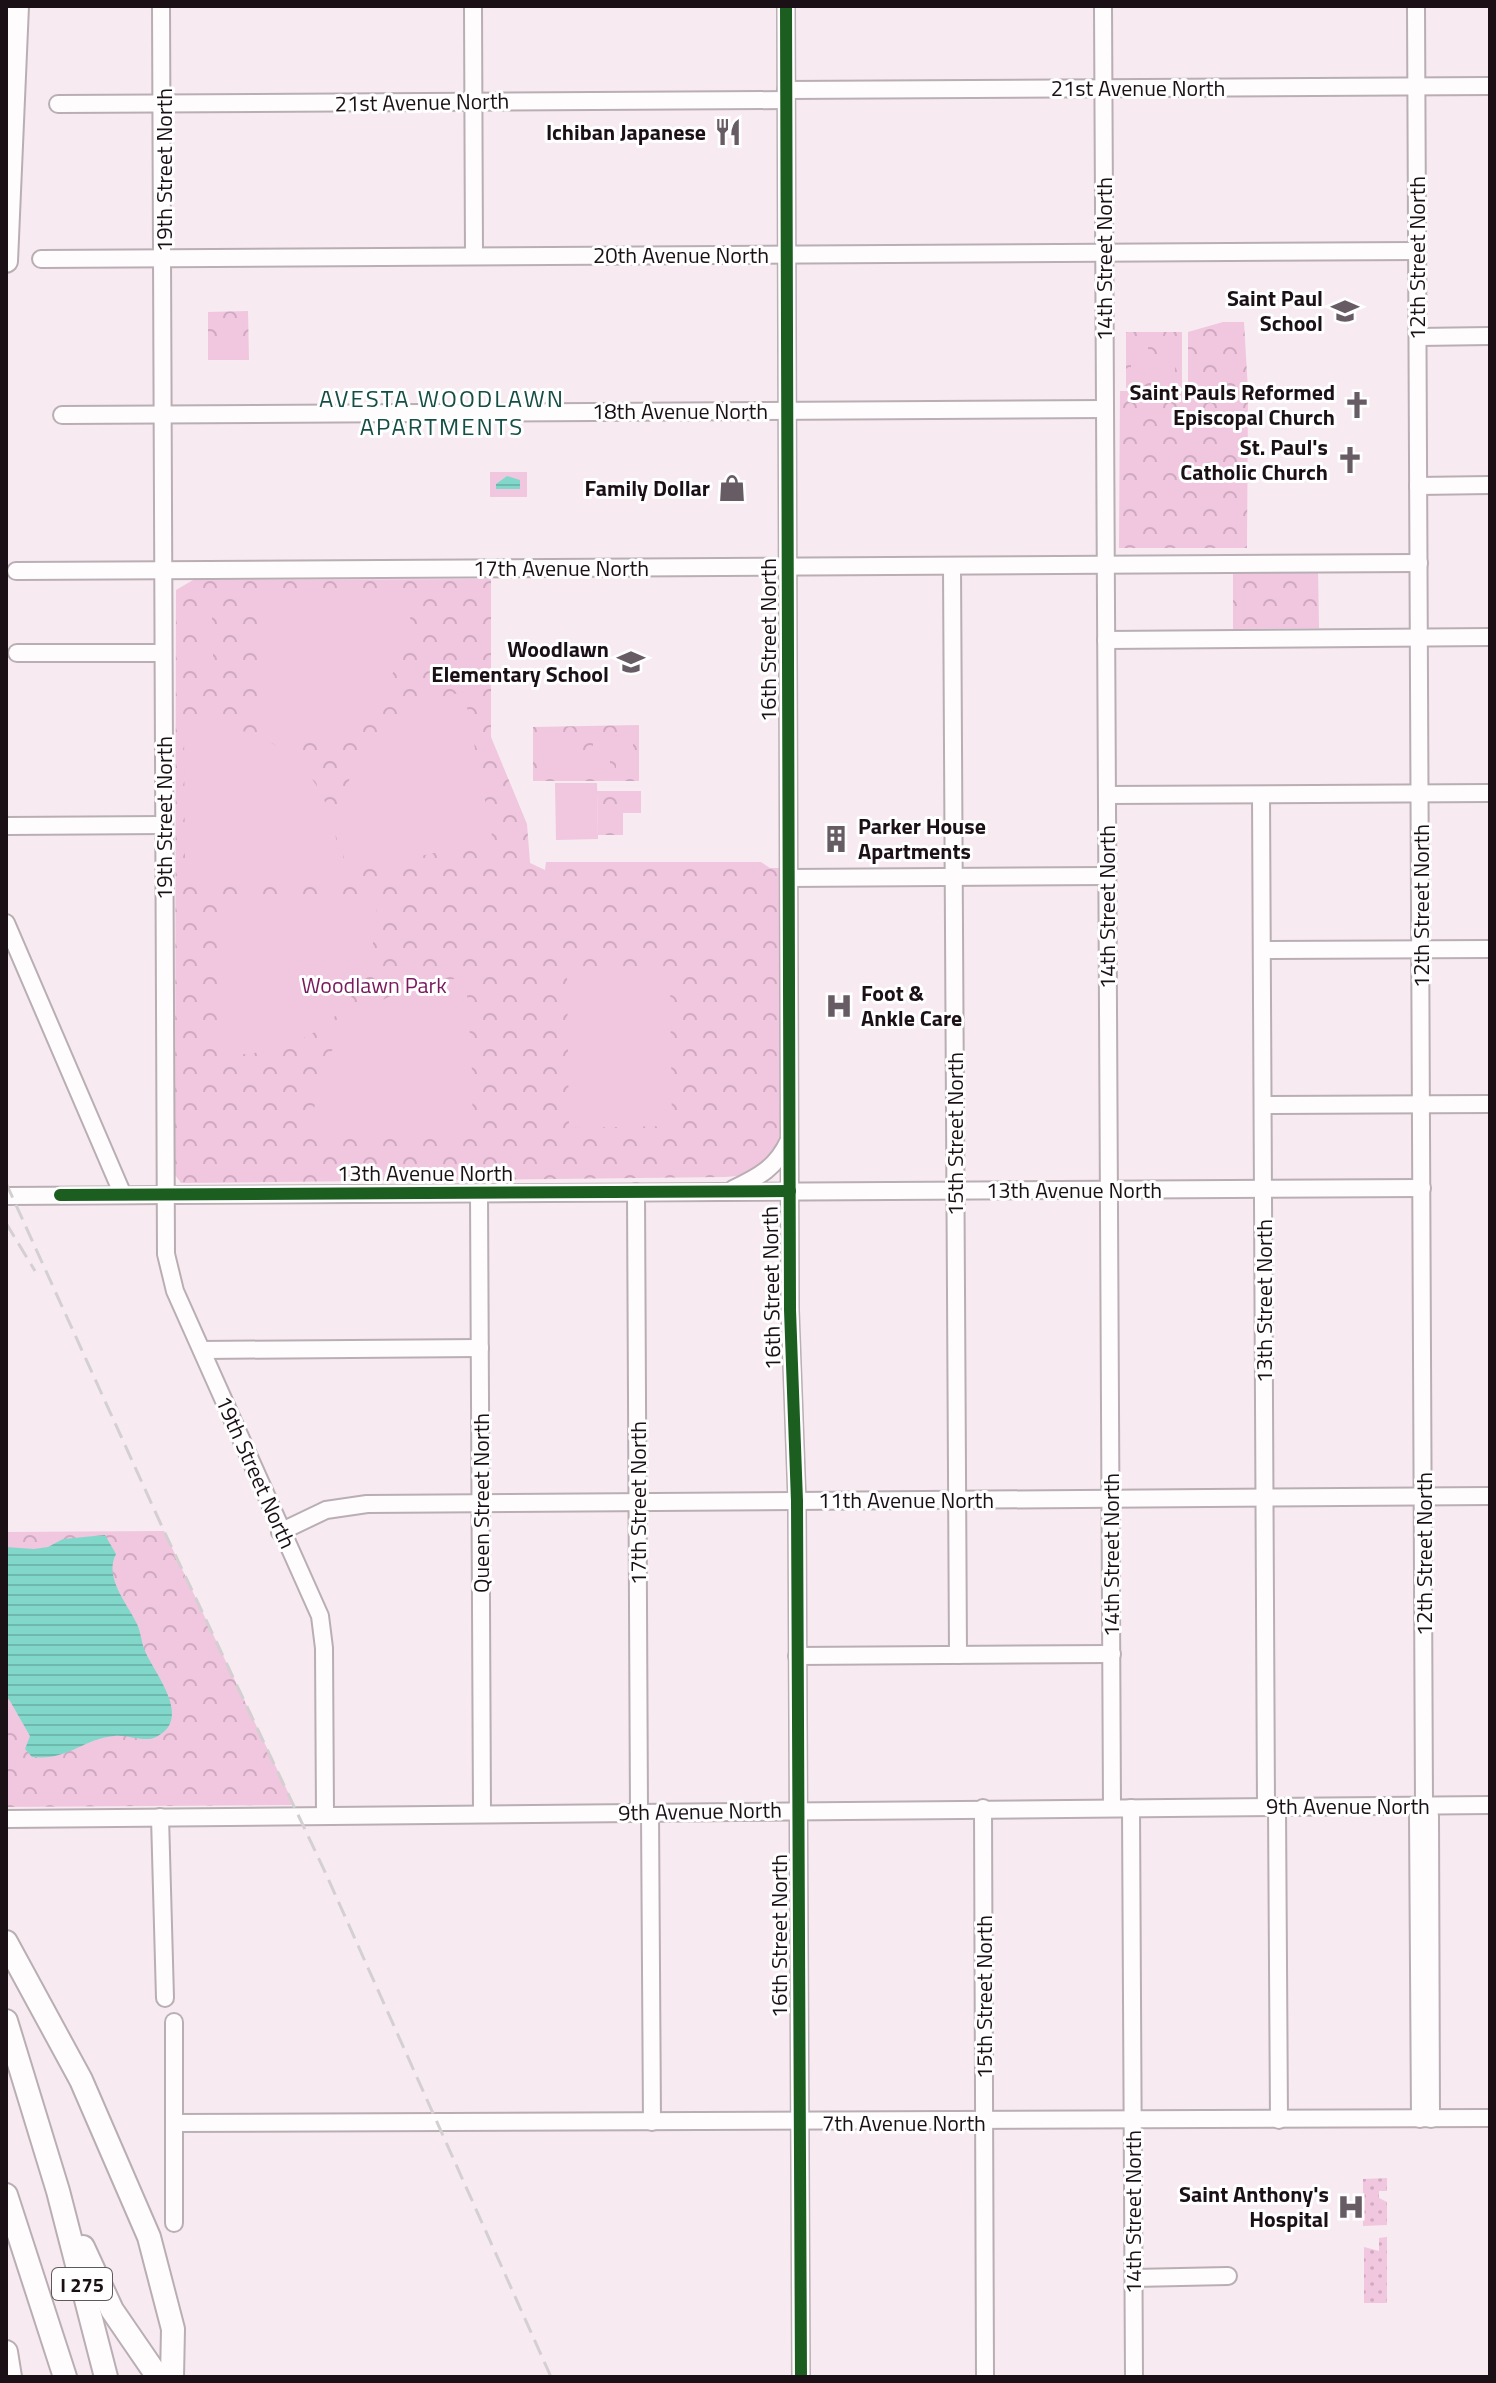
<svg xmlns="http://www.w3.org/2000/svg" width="1496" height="2383" font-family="'Titillium Web',sans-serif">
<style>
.grass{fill:url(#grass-dots)}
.park{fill:url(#park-crowns)}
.pitch{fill:#f1c6df}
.water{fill:url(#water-rules)}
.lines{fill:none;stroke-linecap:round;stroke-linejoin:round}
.minor-casing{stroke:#b9aeb4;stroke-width:20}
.highway-casing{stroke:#b9aeb4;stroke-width:26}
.minor{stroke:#fefcfd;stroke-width:16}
.highway{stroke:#fefcfd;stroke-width:22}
.rail{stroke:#d4d0d2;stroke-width:3;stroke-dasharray:16 8;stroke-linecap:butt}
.cycleway-casing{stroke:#fff;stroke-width:17}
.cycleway{stroke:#1b5e20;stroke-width:12}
.labels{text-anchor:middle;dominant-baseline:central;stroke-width:6;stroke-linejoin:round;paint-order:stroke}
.shield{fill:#fff;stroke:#5f585c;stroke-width:2}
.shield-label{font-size:20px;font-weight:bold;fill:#1a1016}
.street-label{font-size:22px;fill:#1a1016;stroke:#fff}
.poi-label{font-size:22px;font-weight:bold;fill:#1a1016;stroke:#fff;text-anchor:end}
.park-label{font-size:22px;fill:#7a1a5d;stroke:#fff}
.neighbourhood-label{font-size:24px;letter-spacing:2px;fill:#154e44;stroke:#fff}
</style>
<defs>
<pattern id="grass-dots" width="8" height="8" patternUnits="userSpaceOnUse" patternTransform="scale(2)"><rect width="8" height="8" fill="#f1c6df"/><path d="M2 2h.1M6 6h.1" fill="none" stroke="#cea9bf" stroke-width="1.8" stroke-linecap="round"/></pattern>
<pattern id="park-crowns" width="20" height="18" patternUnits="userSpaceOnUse" patternTransform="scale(2)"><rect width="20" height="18" fill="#f1c6df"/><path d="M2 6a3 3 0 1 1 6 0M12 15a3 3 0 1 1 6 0" fill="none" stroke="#cea9bf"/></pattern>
<pattern id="water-rules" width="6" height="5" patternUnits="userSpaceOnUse" patternTransform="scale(2)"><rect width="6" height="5" fill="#81d8ca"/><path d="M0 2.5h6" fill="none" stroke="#6fb8ad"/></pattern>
</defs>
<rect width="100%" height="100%" fill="#f7eaf1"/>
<g class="grass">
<path d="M1387,2178V2191H1379V2198L1387,2202V2225L1363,2226V2179Z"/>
<path d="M1387,2237V2303H1364V2247L1379,2251V2238Z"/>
</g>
<g class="park">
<path d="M248,311L249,360H208V312Z"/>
<path d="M1223,322H1244L1248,391L1247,548H1119L1120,391H1188V332Z"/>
<rect x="1126" y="332" width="56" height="56"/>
<path d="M1318,570L1319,628L1233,629V571Z"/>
<path d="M491,579V737L527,824L530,863L545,870L546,862H761L770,868H781L780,1134L771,1158L749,1175L725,1177L181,1183L175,1175L176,590L193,580Z"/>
<path d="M639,725V781H533V727Z"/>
<path d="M597,791H623V835H598Z"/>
<path d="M164,1531L294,1805L6,1807V1532Z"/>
</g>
<g class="pitch">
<rect x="216" y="318" width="25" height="12"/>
<path d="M217,341H243L242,354H217Z"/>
<rect x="1131" y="342" width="17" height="37"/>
<rect x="1158" y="342" width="17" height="37"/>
<rect x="490" y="472" width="37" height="25"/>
<path d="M413,592C410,671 356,770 262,734V593Z"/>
<rect x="199" y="609" width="13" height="24"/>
<rect x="223" y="609" width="13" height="24"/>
<rect x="200" y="646" width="13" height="24"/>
<path d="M224,647H236L237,671H224Z"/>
<path d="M464,692L492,836L490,841L346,872C344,854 338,835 340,816C348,748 401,704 464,692Z"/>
<path d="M211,724C300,737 338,792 340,878L185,876L184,725Z"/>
<path d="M633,735V772H616V736Z"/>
<rect x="540" y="736" width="17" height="37"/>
<rect x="563" y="736" width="17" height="37"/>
<rect x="593" y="736" width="17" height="36"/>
<path d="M555,783H597L598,839L556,840Z"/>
<rect x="623" y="791" width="18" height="22"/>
<path d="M233,900H377C377,998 322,1055 223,1055L220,917Z"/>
<path d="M670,974L672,1126L569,1128L567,975Z"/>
<path d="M466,978C467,1002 478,1112 469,1127C465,1133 461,1134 454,1135L313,1133C313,1036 373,983 466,978Z"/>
</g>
<g class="water">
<path d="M507,476L520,480V489H496V484Z"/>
<path d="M105,1535L116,1554C104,1577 126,1602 136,1622C141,1631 141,1642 145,1651C154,1673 194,1719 156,1737C144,1743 127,1734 114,1736C82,1739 68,1761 32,1757L25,1749L30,1736L6,1694V1547L34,1549L48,1547L63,1539Z"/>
</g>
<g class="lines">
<g class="minor-casing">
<g id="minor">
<path d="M161,6L166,1254L175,1291L320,1616L324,1648L325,1815"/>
<path d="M473,6L474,256"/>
<path d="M786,6L790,1310L797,1501L801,2377"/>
<path d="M1103,6L1112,1808"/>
<path d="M1416,6L1424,1805L1430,1816L1431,2119"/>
<path d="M786,90L1490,86"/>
<path d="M58,104L786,100"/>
<path d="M41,259L1417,251"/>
<path d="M1418,337L1490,336"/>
<path d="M62,415L1105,409"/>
<path d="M1418,486L1490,485"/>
<path d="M952,566L958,1655"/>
<path d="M16,571L1419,563"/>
<path d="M1106,640L1490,637"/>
<path d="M17,653H163"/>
<path d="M1107,795L1490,793"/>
<path d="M1261,795L1266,1807"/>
<path d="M6,826L164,825"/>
<path d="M789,878L1107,876"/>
<path d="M6,923L123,1195"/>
<path d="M1262,950L1490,949"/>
<path d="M1263,1105L1490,1104"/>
<path d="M733,1189C759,1177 777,1167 789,1140"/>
<path d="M636,1192L639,1813"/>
<path d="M479,1193L482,1813"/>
<path d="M6,1196L1422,1188"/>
<path d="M202,1350L480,1348"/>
<path d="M280,1532L326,1510L367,1504L1490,1496"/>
<path d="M797,1656L1112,1654"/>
<path d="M1277,1807L1279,2120"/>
<path d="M983,1808L985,2377"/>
<path d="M1131,1808L1134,2377"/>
<path d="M650,1813L652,2122"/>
<path d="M160,1817L165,1998"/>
<path d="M6,1819L1490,1805"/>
<path d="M1420,2119L1418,1815L1424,1805"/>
<path d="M174,2123L1490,2118"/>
<path d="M174,2223V2022"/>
<path d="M1134,2278L1228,2276"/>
</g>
</g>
<g class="highway-casing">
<g id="highway">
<path d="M6,261L17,6"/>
<path d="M6,1942L81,2080L149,2237L173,2329L172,2377"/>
<path d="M6,2021L58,2191L106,2377"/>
<path d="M6,2195L65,2377"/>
<path d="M83,2247L112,2310L158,2377"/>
<path d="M6,2352L10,2377"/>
</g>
</g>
<use href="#minor" class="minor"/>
<use href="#highway" class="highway"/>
<g class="rail">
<path d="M6,1183L164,1531L326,1874L551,2377"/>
<path d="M6,1223L35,1271"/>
</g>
<g class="cycleway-casing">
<g id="cycleway">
<path d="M786,6L790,1310L797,1501L801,2377"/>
<path d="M60,1195L790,1191"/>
</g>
</g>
<use href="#cycleway" class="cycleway"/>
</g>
<defs>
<g id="restaurant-bare" transform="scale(2.16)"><path d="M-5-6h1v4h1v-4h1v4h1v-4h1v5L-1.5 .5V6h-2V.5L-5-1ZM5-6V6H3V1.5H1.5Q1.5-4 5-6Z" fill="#675c63" stroke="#fff" stroke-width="2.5" paint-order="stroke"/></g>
<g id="school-bare" transform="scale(2.16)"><path d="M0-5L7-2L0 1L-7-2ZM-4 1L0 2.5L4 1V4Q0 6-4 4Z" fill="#675c63" stroke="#fff" stroke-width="2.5" paint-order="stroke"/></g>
<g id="church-bare" transform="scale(2.16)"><path d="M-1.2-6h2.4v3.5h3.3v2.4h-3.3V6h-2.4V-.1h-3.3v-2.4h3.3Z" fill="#675c63" stroke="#fff" stroke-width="2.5" paint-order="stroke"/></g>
<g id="shop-bare" transform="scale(2.16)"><path d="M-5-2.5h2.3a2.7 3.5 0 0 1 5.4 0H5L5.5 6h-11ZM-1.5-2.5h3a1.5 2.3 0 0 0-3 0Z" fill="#675c63" stroke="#fff" stroke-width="2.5" paint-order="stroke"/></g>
<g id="building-bare" transform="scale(2.16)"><path d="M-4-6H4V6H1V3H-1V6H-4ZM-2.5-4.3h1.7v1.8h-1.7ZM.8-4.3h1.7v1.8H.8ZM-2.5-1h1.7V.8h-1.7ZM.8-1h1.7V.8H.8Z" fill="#675c63" stroke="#fff" stroke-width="2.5" paint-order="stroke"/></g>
<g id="hospital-bare" transform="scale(2.16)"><path d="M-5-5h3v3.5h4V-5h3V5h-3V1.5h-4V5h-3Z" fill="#675c63" stroke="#fff" stroke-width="2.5" paint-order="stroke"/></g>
</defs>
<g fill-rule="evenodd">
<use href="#restaurant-bare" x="728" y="132"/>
<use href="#school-bare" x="1345" y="311"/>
<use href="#church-bare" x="1357" y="405"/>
<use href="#church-bare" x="1350" y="460"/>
<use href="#shop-bare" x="732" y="488"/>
<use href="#school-bare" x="631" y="662"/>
<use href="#building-bare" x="836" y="839"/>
<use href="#hospital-bare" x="839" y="1006"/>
<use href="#hospital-bare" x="1351" y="2207"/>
</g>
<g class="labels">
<rect class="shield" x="52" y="2268" width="60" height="32" rx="6"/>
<g class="shield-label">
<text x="82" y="2284">I 275</text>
</g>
<g class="street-label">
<text x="1138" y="88">21st Avenue North</text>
<text transform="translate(422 102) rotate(-1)">21st Avenue North</text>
<text transform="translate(164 170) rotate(-90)">19th Street North</text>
<text x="681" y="255">20th Avenue North</text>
<text transform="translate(1417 258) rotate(-90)">12th Street North</text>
<text transform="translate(1104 259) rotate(-90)">14th Street North</text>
<text x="680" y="411">18th Avenue North</text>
<text x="561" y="568">17th Avenue North</text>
<text transform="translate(768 640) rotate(-90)">16th Street North</text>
<text transform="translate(164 818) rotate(-90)">19th Street North</text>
<text transform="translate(1421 906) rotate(-90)">12th Street North</text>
<text transform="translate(1107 907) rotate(-90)">14th Street North</text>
<text transform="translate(955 1134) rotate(-90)">15th Street North</text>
<text x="425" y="1173">13th Avenue North</text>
<text x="1074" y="1190">13th Avenue North</text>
<text transform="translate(771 1288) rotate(-91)">16th Street North</text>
<text transform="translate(1264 1301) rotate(-90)">13th Street North</text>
<text transform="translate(256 1472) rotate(66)">19th Street North</text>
<text x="906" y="1500">11th Avenue North</text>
<text transform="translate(481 1503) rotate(-90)">Queen Street North</text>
<text transform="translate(638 1503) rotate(-90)">17th Street North</text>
<text transform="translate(1424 1554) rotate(-90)">12th Street North</text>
<text transform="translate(1111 1555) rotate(-90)">14th Street North</text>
<text x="1348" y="1806">9th Avenue North</text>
<text transform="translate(700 1811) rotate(-1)">9th Avenue North</text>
<text transform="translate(779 1936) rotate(-90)">16th Street North</text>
<text transform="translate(984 1997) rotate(-90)">15th Street North</text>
<text x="904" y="2123">7th Avenue North</text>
<text transform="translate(1133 2212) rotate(-90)">14th Street North</text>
</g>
<g class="poi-label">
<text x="706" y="132">Ichiban Japanese</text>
<text x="1323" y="298">Saint Paul<tspan x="1323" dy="25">School</tspan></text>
<text x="1335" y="392">Saint Pauls Reformed<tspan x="1335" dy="25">Episcopal Church</tspan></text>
<text x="1328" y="447">St. Paul's<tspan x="1328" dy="25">Catholic Church</tspan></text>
<text x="710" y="488">Family Dollar</text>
<text x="609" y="649">Woodlawn<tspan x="609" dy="25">Elementary School</tspan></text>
<text x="858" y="826" text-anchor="start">Parker House<tspan x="858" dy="25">Apartments</tspan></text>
<text x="861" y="993" text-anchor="start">Foot &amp;<tspan x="861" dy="25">Ankle Care</tspan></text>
<text x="1329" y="2194">Saint Anthony's<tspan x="1329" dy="25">Hospital</tspan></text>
</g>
<g class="park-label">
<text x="374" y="985">Woodlawn Park</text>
</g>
<g class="neighbourhood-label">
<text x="442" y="398">AVESTA WOODLAWN<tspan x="442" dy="28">APARTMENTS</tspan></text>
</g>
</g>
<rect width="1496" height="2383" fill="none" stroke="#1a1016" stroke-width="16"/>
</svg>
